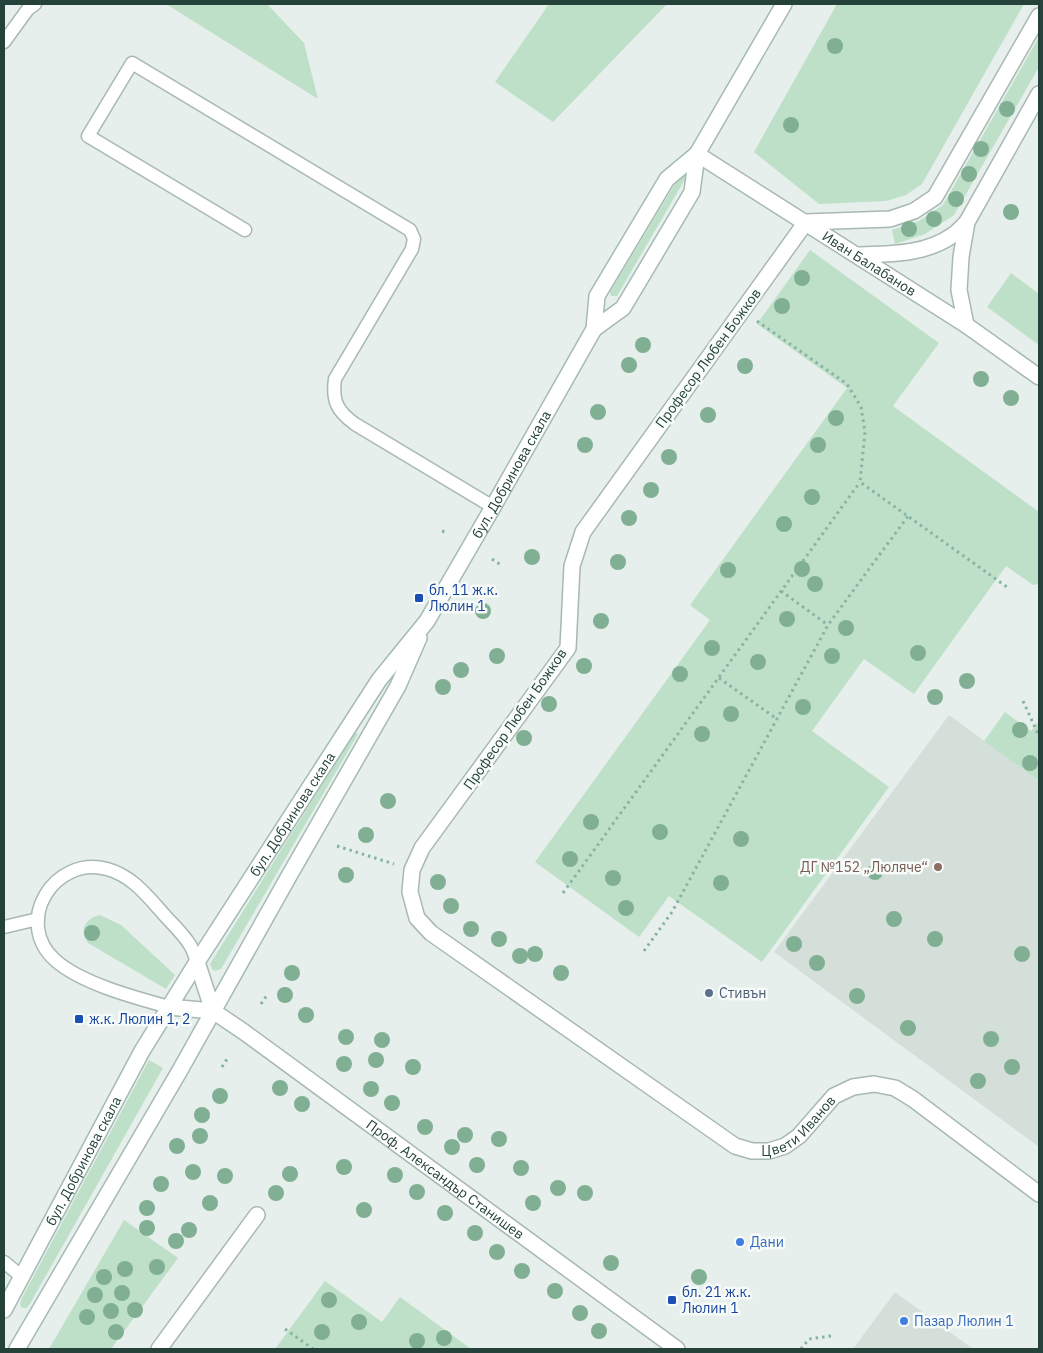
<svg xmlns="http://www.w3.org/2000/svg" width="1043" height="1353" font-family="'IBM Plex Sans',sans-serif">
<style>
.built{fill:#d4dfda}
.green{fill:#bfe0c8}
.lines{fill:none;stroke-linecap:round;stroke-linejoin:round}
.service-casing{stroke:#a8b8b2;stroke-width:15}
.minor-casing{stroke:#a8b8b2;stroke-width:18}
.tertiary-casing{stroke:#a8b8b2;stroke-width:18}
.secondary-casing{stroke:#a4bbb3;stroke-width:18}
.path{stroke:#86b3a5;stroke-width:3;stroke-dasharray:2.5 4;stroke-linecap:butt}
.service{stroke:#fff;stroke-width:12}
.minor{stroke:#fff;stroke-width:15}
.tertiary{stroke:#fff;stroke-width:15}
.secondary{stroke:#fff;stroke-width:15}
.tree{fill:#80af93}
.transit-dot{fill:#1a4fb4;stroke:#f7fbf9;stroke-width:2}
.education-dot{fill:#8d6e63;stroke:#f7fbf9;stroke-width:2}
.service-dot{fill:#5c6f8a;stroke:#f7fbf9;stroke-width:2}
.shop-dot{fill:#3f7fe0;stroke:#f7fbf9;stroke-width:2}
.labels{text-anchor:middle;dominant-baseline:central;stroke-width:5;stroke-linejoin:round;paint-order:stroke}
.street-label{font-size:14px;fill:#24423a;stroke:#f7fbf9}
.transit-label{font-size:14px;fill:#164399;stroke:#f7fbf9;text-anchor:start}
.education-label{font-size:14px;fill:#785e54;stroke:#f7fbf9;text-anchor:end}
.service-label{font-size:14px;fill:#4e5e75;stroke:#f7fbf9;text-anchor:start}
.shop-label{font-size:14px;fill:#366cbe;stroke:#f7fbf9;text-anchor:start}
</style>
<rect width="100%" height="100%" fill="#e6efeb"/>
<g class="built">
<path d="M949,715L1039,781V1147L774,952Z"/>
<path d="M895,1292L973,1349H853Z"/>
</g>
<g class="green">
<path d="M166,4H242V5L247,4H267L304,43L318,99Z"/>
<path d="M549,4H667L553,122L495,82Z"/>
<path d="M837,4H1024L922,184L906,195L886,201L819,204L754,152Z"/>
<path d="M1039,37V67L954,215L925,234L895,244L892,230L919,221L943,205Z"/>
<path d="M686,169L688,174L617,296H611L610,292L683,171Z"/>
<path d="M810,250L939,343L893,406L1039,512V584L1033,585L1006,566L914,694L864,659L812,731L889,787L762,962L669,896L639,937L535,862L710,620L690,605L847,388L757,324Z"/>
<path d="M1011,273L1039,294V345L987,307Z"/>
<path d="M1005,712L1031,731L1039,721V781L984,741Z"/>
<path d="M355,732L358,734L221,969L215,971L212,969L210,964Z"/>
<path d="M100,915L121,925L175,975L166,989L88,943C78,930 86,918 100,915Z"/>
<path d="M149,1060L163,1068L31,1302L27,1308H22L20,1304L22,1298Z"/>
<path d="M124,1220L178,1258L111,1349H49Z"/>
<path d="M325,1281L382,1322L400,1297L471,1349H275Z"/>
</g>
<g class="lines">
<g class="service-casing">
<g id="service">
<path d="M4,42L28,9L35,4"/>
<path d="M245,230L88,136L132,63L410,230L414,239L412,249L335,379C332,401 337,411 355,424L493,507"/>
<path d="M4,927L38,919"/>
<path d="M169,1007C136,998 80,983 55,960C13,922 54,855 107,869C130,875 145,893 160,910C169,921 182,932 190,945C193,950 195,956 197,962"/>
<path d="M4,1262L21,1276"/>
</g>
</g>
<g class="minor-casing">
<g id="minor">
<path id="s1" d="M1039,16L935,197L914,211L890,219L806,222L583,532L572,566L568,648L422,848L412,870L410,892L417,918L431,933L735,1146L752,1151H769L785,1146L799,1136L834,1096L853,1087L874,1084L895,1088L913,1099L1039,1194"/>
<path id="s2" d="M697,154L966,325L1039,377"/>
<path d="M857,255C889,254 925,255 953,235C958,232 963,226 967,222"/>
<path d="M966,325L959,290L961,257L967,222L1039,94"/>
<path d="M159,1349L257,1215"/>
</g>
</g>
<g class="tertiary-casing">
<g id="tertiary">
<path d="M197,962L213,1011"/>
<path id="s3" d="M169,1007L213,1011L244,1032L677,1349"/>
</g>
</g>
<g class="secondary-casing">
<g id="secondary">
<path d="M594,329L623,308L692,192L697,154"/>
<path id="s4" d="M4,1310L142,1051L197,962L379,680L427,621L493,507L594,329L597,296L667,179L697,154L784,4"/>
<path d="M17,1349L179,1072L289,876L398,686L419,638"/>
</g>
</g>
<g class="path">
<path d="M757,321L847,384L861,407L865,432L860,482L1007,587"/>
<path d="M442,531L445,532"/>
<path d="M492,559L501,565"/>
<path d="M781,591L828,625"/>
<path d="M719,678L777,719"/>
<path d="M1023,701L1039,736"/>
<path d="M337,846L394,864"/>
<path d="M563,893L860,482"/>
<path d="M644,951L672,912L828,625L908,516"/>
<path d="M261,1004L267,995"/>
<path d="M222,1067L227,1059"/>
<path d="M285,1329L313,1349"/>
<path d="M801,1349L809,1339L831,1336"/>
</g>
<use href="#service" class="service"/>
<use href="#minor" class="minor"/>
<use href="#tertiary" class="tertiary"/>
<use href="#secondary" class="secondary"/>
</g>
<g class="tree">
<circle cx="835" cy="46" r="8"/>
<circle cx="1007" cy="109" r="8"/>
<circle cx="791" cy="125" r="8"/>
<circle cx="981" cy="149" r="8"/>
<circle cx="969" cy="174" r="8"/>
<circle cx="956" cy="199" r="8"/>
<circle cx="1011" cy="212" r="8"/>
<circle cx="934" cy="219" r="8"/>
<circle cx="909" cy="229" r="8"/>
<circle cx="802" cy="278" r="8"/>
<circle cx="782" cy="306" r="8"/>
<circle cx="643" cy="345" r="8"/>
<circle cx="629" cy="365" r="8"/>
<circle cx="745" cy="366" r="8"/>
<circle cx="981" cy="379" r="8"/>
<circle cx="1011" cy="398" r="8"/>
<circle cx="598" cy="412" r="8"/>
<circle cx="708" cy="415" r="8"/>
<circle cx="836" cy="418" r="8"/>
<circle cx="585" cy="445" r="8"/>
<circle cx="818" cy="445" r="8"/>
<circle cx="669" cy="457" r="8"/>
<circle cx="651" cy="490" r="8"/>
<circle cx="812" cy="497" r="8"/>
<circle cx="629" cy="518" r="8"/>
<circle cx="784" cy="524" r="8"/>
<circle cx="532" cy="557" r="8"/>
<circle cx="618" cy="562" r="8"/>
<circle cx="802" cy="569" r="8"/>
<circle cx="728" cy="570" r="8"/>
<circle cx="815" cy="584" r="8"/>
<circle cx="483" cy="611" r="8"/>
<circle cx="787" cy="619" r="8"/>
<circle cx="601" cy="621" r="8"/>
<circle cx="846" cy="628" r="8"/>
<circle cx="712" cy="648" r="8"/>
<circle cx="918" cy="653" r="8"/>
<circle cx="497" cy="656" r="8"/>
<circle cx="832" cy="656" r="8"/>
<circle cx="758" cy="662" r="8"/>
<circle cx="584" cy="666" r="8"/>
<circle cx="461" cy="670" r="8"/>
<circle cx="680" cy="674" r="8"/>
<circle cx="967" cy="681" r="8"/>
<circle cx="443" cy="687" r="8"/>
<circle cx="935" cy="697" r="8"/>
<circle cx="549" cy="704" r="8"/>
<circle cx="803" cy="707" r="8"/>
<circle cx="731" cy="714" r="8"/>
<circle cx="1020" cy="730" r="8"/>
<circle cx="702" cy="734" r="8"/>
<circle cx="524" cy="738" r="8"/>
<circle cx="1030" cy="763" r="8"/>
<circle cx="388" cy="801" r="8"/>
<circle cx="591" cy="822" r="8"/>
<circle cx="660" cy="832" r="8"/>
<circle cx="366" cy="835" r="8"/>
<circle cx="741" cy="839" r="8"/>
<circle cx="570" cy="859" r="8"/>
<circle cx="875" cy="872" r="8"/>
<circle cx="346" cy="875" r="8"/>
<circle cx="613" cy="878" r="8"/>
<circle cx="438" cy="882" r="8"/>
<circle cx="721" cy="883" r="8"/>
<circle cx="451" cy="906" r="8"/>
<circle cx="626" cy="908" r="8"/>
<circle cx="894" cy="919" r="8"/>
<circle cx="471" cy="929" r="8"/>
<circle cx="92" cy="933" r="8"/>
<circle cx="499" cy="939" r="8"/>
<circle cx="935" cy="939" r="8"/>
<circle cx="794" cy="944" r="8"/>
<circle cx="535" cy="954" r="8"/>
<circle cx="1022" cy="954" r="8"/>
<circle cx="520" cy="956" r="8"/>
<circle cx="817" cy="963" r="8"/>
<circle cx="292" cy="973" r="8"/>
<circle cx="561" cy="973" r="8"/>
<circle cx="285" cy="995" r="8"/>
<circle cx="857" cy="996" r="8"/>
<circle cx="306" cy="1015" r="8"/>
<circle cx="908" cy="1028" r="8"/>
<circle cx="346" cy="1037" r="8"/>
<circle cx="991" cy="1039" r="8"/>
<circle cx="382" cy="1040" r="8"/>
<circle cx="376" cy="1060" r="8"/>
<circle cx="344" cy="1064" r="8"/>
<circle cx="413" cy="1067" r="8"/>
<circle cx="1012" cy="1067" r="8"/>
<circle cx="978" cy="1081" r="8"/>
<circle cx="280" cy="1088" r="8"/>
<circle cx="371" cy="1089" r="8"/>
<circle cx="220" cy="1096" r="8"/>
<circle cx="392" cy="1103" r="8"/>
<circle cx="302" cy="1104" r="8"/>
<circle cx="202" cy="1115" r="8"/>
<circle cx="425" cy="1127" r="8"/>
<circle cx="465" cy="1135" r="8"/>
<circle cx="200" cy="1136" r="8"/>
<circle cx="499" cy="1139" r="8"/>
<circle cx="177" cy="1146" r="8"/>
<circle cx="452" cy="1147" r="8"/>
<circle cx="477" cy="1165" r="8"/>
<circle cx="344" cy="1167" r="8"/>
<circle cx="521" cy="1168" r="8"/>
<circle cx="193" cy="1172" r="8"/>
<circle cx="290" cy="1174" r="8"/>
<circle cx="395" cy="1175" r="8"/>
<circle cx="225" cy="1176" r="8"/>
<circle cx="161" cy="1184" r="8"/>
<circle cx="558" cy="1188" r="8"/>
<circle cx="417" cy="1192" r="8"/>
<circle cx="276" cy="1193" r="8"/>
<circle cx="585" cy="1193" r="8"/>
<circle cx="210" cy="1203" r="8"/>
<circle cx="533" cy="1203" r="8"/>
<circle cx="147" cy="1208" r="8"/>
<circle cx="364" cy="1210" r="8"/>
<circle cx="445" cy="1213" r="8"/>
<circle cx="147" cy="1228" r="8"/>
<circle cx="189" cy="1230" r="8"/>
<circle cx="475" cy="1233" r="8"/>
<circle cx="176" cy="1241" r="8"/>
<circle cx="497" cy="1252" r="8"/>
<circle cx="611" cy="1263" r="8"/>
<circle cx="157" cy="1267" r="8"/>
<circle cx="125" cy="1269" r="8"/>
<circle cx="522" cy="1271" r="8"/>
<circle cx="104" cy="1277" r="8"/>
<circle cx="699" cy="1277" r="8"/>
<circle cx="555" cy="1291" r="8"/>
<circle cx="122" cy="1293" r="8"/>
<circle cx="95" cy="1295" r="8"/>
<circle cx="329" cy="1300" r="8"/>
<circle cx="135" cy="1310" r="8"/>
<circle cx="111" cy="1311" r="8"/>
<circle cx="580" cy="1313" r="8"/>
<circle cx="87" cy="1317" r="8"/>
<circle cx="359" cy="1322" r="8"/>
<circle cx="599" cy="1331" r="8"/>
<circle cx="116" cy="1332" r="8"/>
<circle cx="322" cy="1332" r="8"/>
<circle cx="444" cy="1338" r="8"/>
<circle cx="417" cy="1341" r="8"/>
</g>
<g class="transit-dot">
<rect x="414" y="593" width="10" height="10" rx="2.5"/>
<rect x="74" y="1014" width="10" height="10" rx="2.5"/>
<rect x="667" y="1295" width="10" height="10" rx="2.5"/>
</g>
<circle class="education-dot" cx="938" cy="867" r="5"/>
<circle class="service-dot" cx="709" cy="993" r="5"/>
<g class="shop-dot">
<circle cx="740" cy="1242" r="5"/>
<circle cx="904" cy="1321" r="5"/>
</g>
<g class="labels">
<g class="street-label">
<text stroke="none"><textPath href="#s2" startOffset="204">Иван Балабанов</textPath></text>
<text transform="translate(708 358) rotate(-54)">Професор Любен Божков</text>
<text stroke="none"><textPath href="#s4" startOffset="979">бул. Добринова скала</textPath></text>
<text transform="translate(515 719) rotate(-55)">Професор Любен Божков</text>
<text stroke="none"><textPath href="#s4" startOffset="574">бул. Добринова скала</textPath></text>
<text stroke="none"><textPath href="#s1" startOffset="1629">Цвети Иванов</textPath></text>
<text stroke="none"><textPath href="#s4" startOffset="169">бул. Добринова скала</textPath></text>
<text stroke="none"><textPath href="#s3" startOffset="331">Проф. Александър Станишев</textPath></text>
</g>
<g class="transit-label">
<text x="429" y="590">бл. 11 ж.к.<tspan x="429" dy="16">Люлин 1</tspan></text>
<text x="89" y="1019">ж.к. Люлин 1, 2</text>
<text x="682" y="1292">бл. 21 ж.к.<tspan x="682" dy="16">Люлин 1</tspan></text>
</g>
<g class="education-label">
<text x="928" y="867">ДГ №152 „Люляче“</text>
</g>
<g class="service-label">
<text x="719" y="993">Стивън</text>
</g>
<g class="shop-label">
<text x="750" y="1242">Дани</text>
<text x="914" y="1321">Пазар Люлин 1</text>
</g>
</g>
<rect width="1043" height="1353" fill="none" stroke="#24423a" stroke-width="10"/>
</svg>
